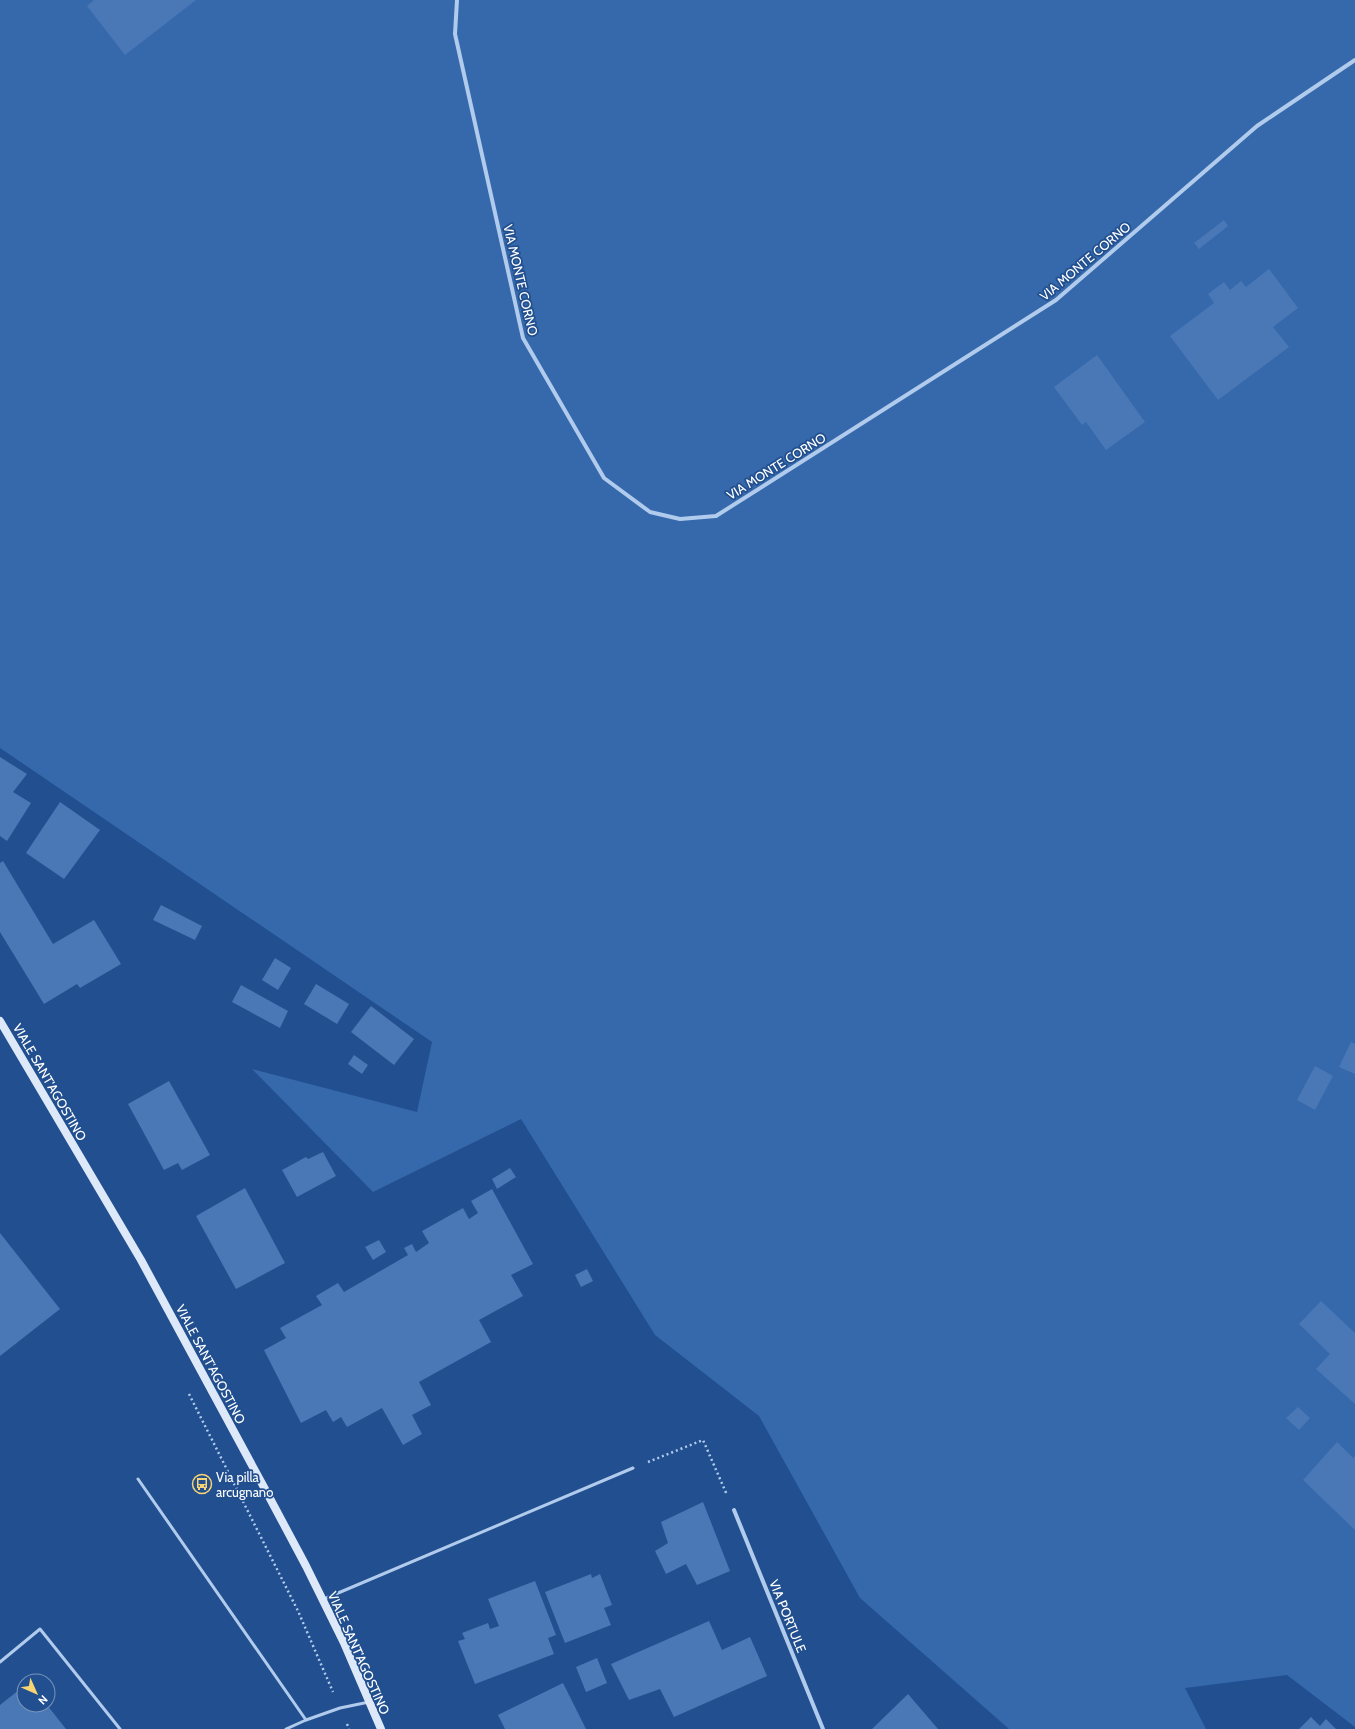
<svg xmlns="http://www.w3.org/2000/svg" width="1355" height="1729" font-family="Cabin,sans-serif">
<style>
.green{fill:#3569ac}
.building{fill:#4a78b6}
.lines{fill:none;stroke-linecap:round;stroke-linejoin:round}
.path{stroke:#b1cbec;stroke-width:2.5;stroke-dasharray:2 3;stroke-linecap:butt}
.service{stroke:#b1cbec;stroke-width:3}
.minor{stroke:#b1cbec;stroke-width:4}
.secondary{stroke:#dde9f9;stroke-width:8}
.labels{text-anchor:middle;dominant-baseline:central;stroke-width:3.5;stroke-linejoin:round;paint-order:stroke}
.street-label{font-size:13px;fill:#fff;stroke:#214f8f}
.poi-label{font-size:13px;fill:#fff;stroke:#214f8f;text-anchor:start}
</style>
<rect width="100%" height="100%" fill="#214f8f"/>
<path class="green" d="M0,0H1355V1727L1287,1675L1185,1688L1206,1729H1009L860,1598L759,1416L655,1335L521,1119L373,1192L252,1069L417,1112L432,1042L0,748Z"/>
<g class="building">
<path d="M94,0H196L125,55L87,6Z"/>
<path d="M1224,220L1228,226L1199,249L1194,243Z"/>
<path d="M1269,269L1298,308L1273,327L1289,347L1218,400L1170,336L1214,303L1208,294L1224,282L1230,290L1241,281L1246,287Z"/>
<path d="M1097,355L1145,422L1106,450L1086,422L1082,425L1054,387Z"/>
<path d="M0,757L27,774L13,792L31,803L7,841L0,836Z"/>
<path d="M60,802L100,830L64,879L26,853Z"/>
<path d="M3,861L53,944L94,920L121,964L80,988L77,984L44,1004L0,932V863Z"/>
<path d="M161,905L202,926L195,940L153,920Z"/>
<path d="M275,958L291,968L278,990L262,980Z"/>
<path d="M316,984L349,1004L337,1024L304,1004Z"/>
<path d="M241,985L288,1011L280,1028L232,1002Z"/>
<path d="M371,1006L414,1039L394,1065L351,1032Z"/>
<path d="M1351,1042L1355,1044V1074L1339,1067Z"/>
<path d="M354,1055L368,1065L362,1074L348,1064Z"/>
<path d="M1315,1066L1333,1076L1315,1110L1297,1100Z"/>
<path d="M169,1081L210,1155L182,1170L178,1163L164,1170L128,1104Z"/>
<path d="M323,1152L336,1176L297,1197L282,1170L306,1157L308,1159Z"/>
<path d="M510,1168L516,1177L497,1189L492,1179Z"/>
<path d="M245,1188L285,1263L236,1289L196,1216Z"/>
<path d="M492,1189L533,1264L511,1275L523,1296L479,1320L491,1342L419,1382L431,1405L412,1415L422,1434L403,1445L382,1408L347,1427L341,1417L333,1422L326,1410L301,1423L264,1350L286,1338L280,1328L322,1305L316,1296L338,1283L344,1292L408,1255L404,1248L412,1244L416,1252L429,1243L422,1231L463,1208L469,1219L478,1213L471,1201Z"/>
<path d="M0,1233L60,1309L0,1356Z"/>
<path d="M379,1240L386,1252L373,1260L365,1247Z"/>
<path d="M587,1269L593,1281L581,1287L575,1275Z"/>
<path d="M1321,1301L1355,1333V1404L1316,1369L1330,1354L1299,1324Z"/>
<path d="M1298,1407L1310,1418L1299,1430L1286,1418Z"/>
<path d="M1337,1442L1353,1458L1355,1456V1530L1303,1480Z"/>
<path d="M703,1502L730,1571L697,1585L686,1564L666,1574L655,1551L668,1543L661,1522Z"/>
<path d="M591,1574L592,1578L600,1574L612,1605L604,1608L611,1625L565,1643L545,1592Z"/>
<path d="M535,1581L556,1635L548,1638L554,1654L475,1684L458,1641L465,1639L462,1633L488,1623L490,1629L499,1626L488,1599Z"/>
<path d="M709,1621L722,1650L750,1637L767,1676L674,1717L660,1689L629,1700L611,1664Z"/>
<path d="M597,1658L607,1683L586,1692L576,1667Z"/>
<path d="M563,1683L586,1729H505L498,1715Z"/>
<path d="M24,1686V1705H47L66,1729H0V1705Z"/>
<path d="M908,1694L938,1729H872Z"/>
<path d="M1311,1717L1320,1726L1326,1719L1336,1729H1299Z"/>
</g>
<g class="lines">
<g class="path">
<path d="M189,1394L298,1611L333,1692"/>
<path d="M648,1462L703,1440L727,1495"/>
<path d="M347,1724L349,1729"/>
</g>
<g class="service">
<path d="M138,1479L306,1720L340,1708L369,1702"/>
<path d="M324,1599L633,1468"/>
<path d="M0,1662L40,1629L120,1729"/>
<path d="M286,1729L306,1720"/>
</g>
<g class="minor">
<path d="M457,0L455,34L523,338L604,478L650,512L680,519L716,516L1056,300L1257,126L1355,60"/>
<path d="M734,1510L823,1729"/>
</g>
<path class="secondary" d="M0,1021L141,1260L266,1491L306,1566L344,1643L381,1729"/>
</g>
<defs>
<g id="bus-ring" transform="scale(1)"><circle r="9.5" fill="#214f8f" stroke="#f9d473" stroke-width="1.5"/><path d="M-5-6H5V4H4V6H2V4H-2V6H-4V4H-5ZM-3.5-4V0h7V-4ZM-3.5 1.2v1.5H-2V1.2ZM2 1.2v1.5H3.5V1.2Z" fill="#f9d473"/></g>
</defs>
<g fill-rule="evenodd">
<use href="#bus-ring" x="202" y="1484"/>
</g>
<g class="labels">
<g class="street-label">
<text transform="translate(1085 261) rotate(-40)">VIA MONTE CORNO</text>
<text transform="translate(521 280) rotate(77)">VIA MONTE CORNO</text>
<text transform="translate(776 466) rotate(-32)">VIA MONTE CORNO</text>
<text transform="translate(50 1082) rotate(60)">VIALE SANT'AGOSTINO</text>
<text transform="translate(211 1364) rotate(62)">VIALE SANT'AGOSTINO</text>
<text transform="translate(788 1616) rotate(68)">VIA PORTULE</text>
<text transform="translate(359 1653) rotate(66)">VIALE SANT'AGOSTINO</text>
</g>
<g class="poi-label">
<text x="216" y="1477">Via pilla<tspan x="216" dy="15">arcugnano</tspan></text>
</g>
</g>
<g transform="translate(36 1693) rotate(135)"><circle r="19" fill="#214f8f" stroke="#7a95bc"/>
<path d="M0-3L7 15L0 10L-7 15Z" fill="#f9d473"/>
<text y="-6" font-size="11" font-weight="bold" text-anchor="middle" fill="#ffffff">N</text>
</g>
</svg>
